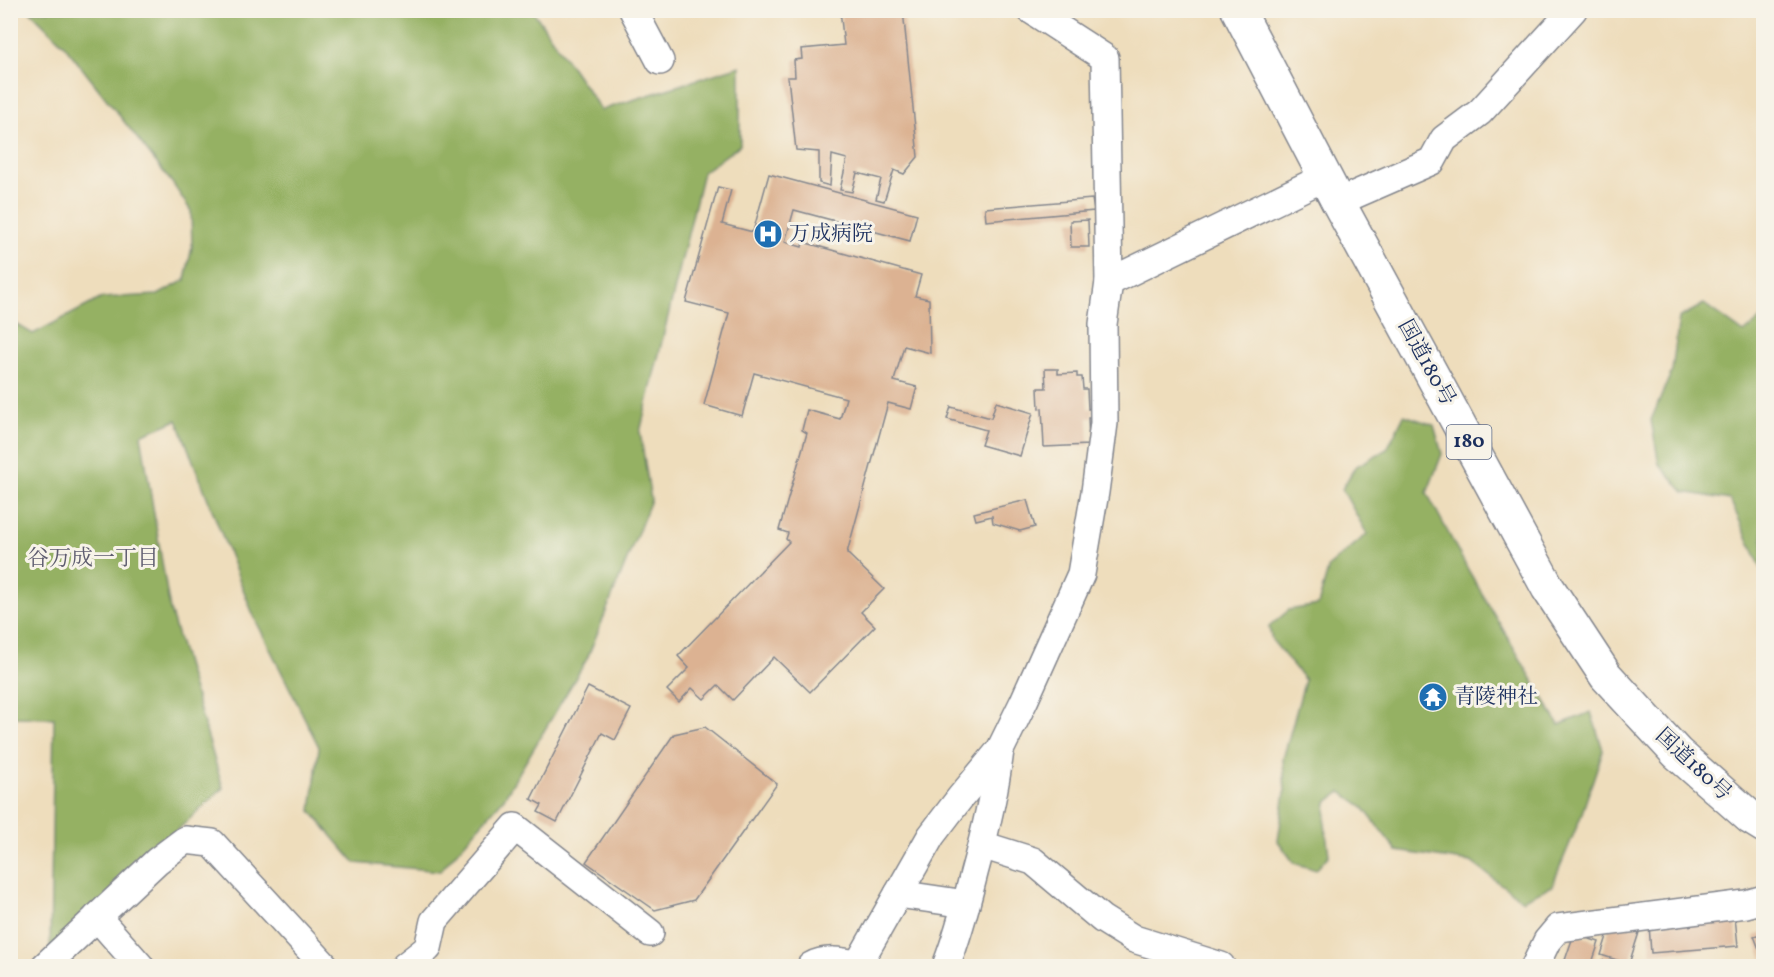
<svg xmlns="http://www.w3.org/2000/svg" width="1774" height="977" font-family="Vollkorn,'Noto Serif JP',serif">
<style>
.forest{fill:#95b163;stroke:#587060;stroke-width:1.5}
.building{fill:#dcb292}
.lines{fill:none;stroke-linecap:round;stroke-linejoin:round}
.street-casing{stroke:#84868d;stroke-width:30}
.highway-casing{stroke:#84868d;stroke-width:36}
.street{stroke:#fff;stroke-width:27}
.highway{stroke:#fff;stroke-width:33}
.labels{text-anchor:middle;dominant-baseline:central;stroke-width:6;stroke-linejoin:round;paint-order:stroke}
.shield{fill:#f7f3e8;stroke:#5d6a87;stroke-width:1.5}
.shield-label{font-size:20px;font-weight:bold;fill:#1b2f5e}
.poi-label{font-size:21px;fill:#1b2f5e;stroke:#f7f3e8;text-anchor:start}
.street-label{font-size:21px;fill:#1b2f5e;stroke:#f7f3e8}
.neighbourhood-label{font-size:22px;fill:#5f5d70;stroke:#f7f3e8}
</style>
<rect width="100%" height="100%" fill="#f7f3e8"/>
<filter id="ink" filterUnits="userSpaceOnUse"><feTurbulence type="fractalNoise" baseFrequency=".0167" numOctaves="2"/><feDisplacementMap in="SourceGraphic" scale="12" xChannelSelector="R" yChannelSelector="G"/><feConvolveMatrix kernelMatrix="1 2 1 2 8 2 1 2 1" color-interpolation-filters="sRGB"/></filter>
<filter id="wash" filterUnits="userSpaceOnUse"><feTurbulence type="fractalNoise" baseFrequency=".008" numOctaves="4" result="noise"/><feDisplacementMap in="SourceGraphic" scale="24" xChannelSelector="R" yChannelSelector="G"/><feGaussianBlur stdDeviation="1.35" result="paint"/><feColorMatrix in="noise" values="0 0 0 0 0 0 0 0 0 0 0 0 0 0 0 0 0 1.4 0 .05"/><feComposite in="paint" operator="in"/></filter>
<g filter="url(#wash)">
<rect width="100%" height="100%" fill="#eeddbc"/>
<g class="forest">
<path d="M30,11H533L601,110L740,66V145L703,172L640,432L651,500L587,659L504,798L440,871L355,863L311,811L319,747L254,617L177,420L141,435L170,610L223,788L50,948L54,718L11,717V321L33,334L102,298L158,295L185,280L192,247L191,211L173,184L64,45Z"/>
<path d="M1704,304L1744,333L1763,317V572L1730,500L1684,492L1659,464L1651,420L1672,371L1679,318Z"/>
<path d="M1404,415L1434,425L1442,454L1427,493L1467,568L1559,725L1591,712L1603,750L1580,819L1552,886L1522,900L1471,862L1397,851L1362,806L1341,792L1327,802L1325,824L1329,855L1316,870L1294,863L1278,841L1285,792L1283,759L1305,680L1272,640L1269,627L1289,610L1318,605L1329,566L1367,534L1342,489L1355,467L1387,449Z"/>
</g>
<g id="blocks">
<g class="building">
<path d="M840,10H903L918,157L904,174L894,170L884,201L876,199L881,179L857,173L852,192L840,190L847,159L832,155L830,186L819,183V152L796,150L788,77H795L794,60L802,59L801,49L844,45Z"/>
<path d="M769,174L917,214L910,241L794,210L785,242L802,247L803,242L921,275L915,296L929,299L930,353L904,346L894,381L917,387L911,409L888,403L847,553L884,589L861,612L875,626L810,692L774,657L733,700L718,685L704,699L692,688L679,702L667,690L689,668L678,656L789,542L786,539L788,533L779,530L807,433L802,430L807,410L840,419L846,398L754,373L742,416L704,405L729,313L686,302L718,187L731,190L722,224L753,232Z"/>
<path d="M1092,199L1094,211L986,221L985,208Z"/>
<path d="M1088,220L1089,247H1071L1070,221Z"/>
<path d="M1045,369H1058V374L1077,373V377H1082L1083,389H1087L1088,409L1093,408V418H1088L1089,445L1044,447L1042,408L1039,409L1038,388H1046Z"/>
<path d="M996,402L1033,413L1020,456L981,445L986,430L947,419L951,407L991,418Z"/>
<path d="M1027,500L1035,527L1020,531L993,523L992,516L976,520L974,513Z"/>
<path d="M588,687L631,709L615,740L602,733L557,822L538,812L542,805L531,799Z"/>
<path d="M705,727L777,784L694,900L655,910L586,862L674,734Z"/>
<path d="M1735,917L1738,946L1651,953L1649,925Z"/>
<path d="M1641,926L1629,964L1601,955L1610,927Z"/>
<path d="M1764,933V959H1763L1754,936Z"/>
<path d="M1574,934L1599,942L1591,966H1563Z"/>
<path d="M1602,960L1622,966H1600Z"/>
</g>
</g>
</g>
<g filter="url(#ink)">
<use href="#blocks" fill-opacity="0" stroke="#84868d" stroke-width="1.5"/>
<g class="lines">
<g class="street-casing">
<g id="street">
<path d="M633,10L660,61"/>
<path d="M1338,202L1432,161L1444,139L1480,112L1573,10"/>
<path d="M1109,282L1325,177"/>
<path d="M982,845L1033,861L1102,919L1134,939L1221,966"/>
<path d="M898,894L966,904"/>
<path d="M97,917L140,966"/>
<path d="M45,966L157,861L185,840L212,843L325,966"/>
<path d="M405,966L428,948L434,921L515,827L650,933"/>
<path d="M811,966C825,958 842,961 857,964"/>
<path d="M857,966L931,836L960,798L1000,750L1024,701L1081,574L1095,492L1104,423L1103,324L1109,282L1105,58L1031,10"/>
<path d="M946,966C958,936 966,905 974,873C985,833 995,792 1000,750"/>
<path d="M1535,966L1547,941L1558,928L1746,904L1764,899"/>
</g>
</g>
<g class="highway-casing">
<path id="highway" d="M1238,10L1338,202L1548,588L1606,676L1677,753L1751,818L1764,826"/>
</g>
<use href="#street" class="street"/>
<use href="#highway" class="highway"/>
</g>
</g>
<defs>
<g id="hospital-disc" transform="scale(1.5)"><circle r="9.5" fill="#1f6fb2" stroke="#f7f3e8"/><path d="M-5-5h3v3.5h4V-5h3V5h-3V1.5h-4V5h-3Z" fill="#fff"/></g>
<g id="temple-disc" transform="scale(1.5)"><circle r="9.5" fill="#1f6fb2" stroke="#f7f3e8"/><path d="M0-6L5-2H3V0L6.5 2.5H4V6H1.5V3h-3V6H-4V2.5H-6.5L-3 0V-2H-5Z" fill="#fff"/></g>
</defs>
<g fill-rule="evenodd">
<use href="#hospital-disc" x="768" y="234"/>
<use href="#temple-disc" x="1433" y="697"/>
</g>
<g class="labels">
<rect class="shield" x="1446.5" y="425" width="45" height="34" rx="4.5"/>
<g class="shield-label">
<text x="1469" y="442">180</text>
</g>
<g class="poi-label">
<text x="789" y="234">万成病院</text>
<text x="1454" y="697">青陵神社</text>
</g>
<g class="street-label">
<text transform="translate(1426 363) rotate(61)">国道180号</text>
<text transform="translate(1693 765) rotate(43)">国道180号</text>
</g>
<g class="neighbourhood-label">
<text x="93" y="559">谷万成一丁目</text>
</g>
</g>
<rect width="1774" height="977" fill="none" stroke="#f7f3e8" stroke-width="36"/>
</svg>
